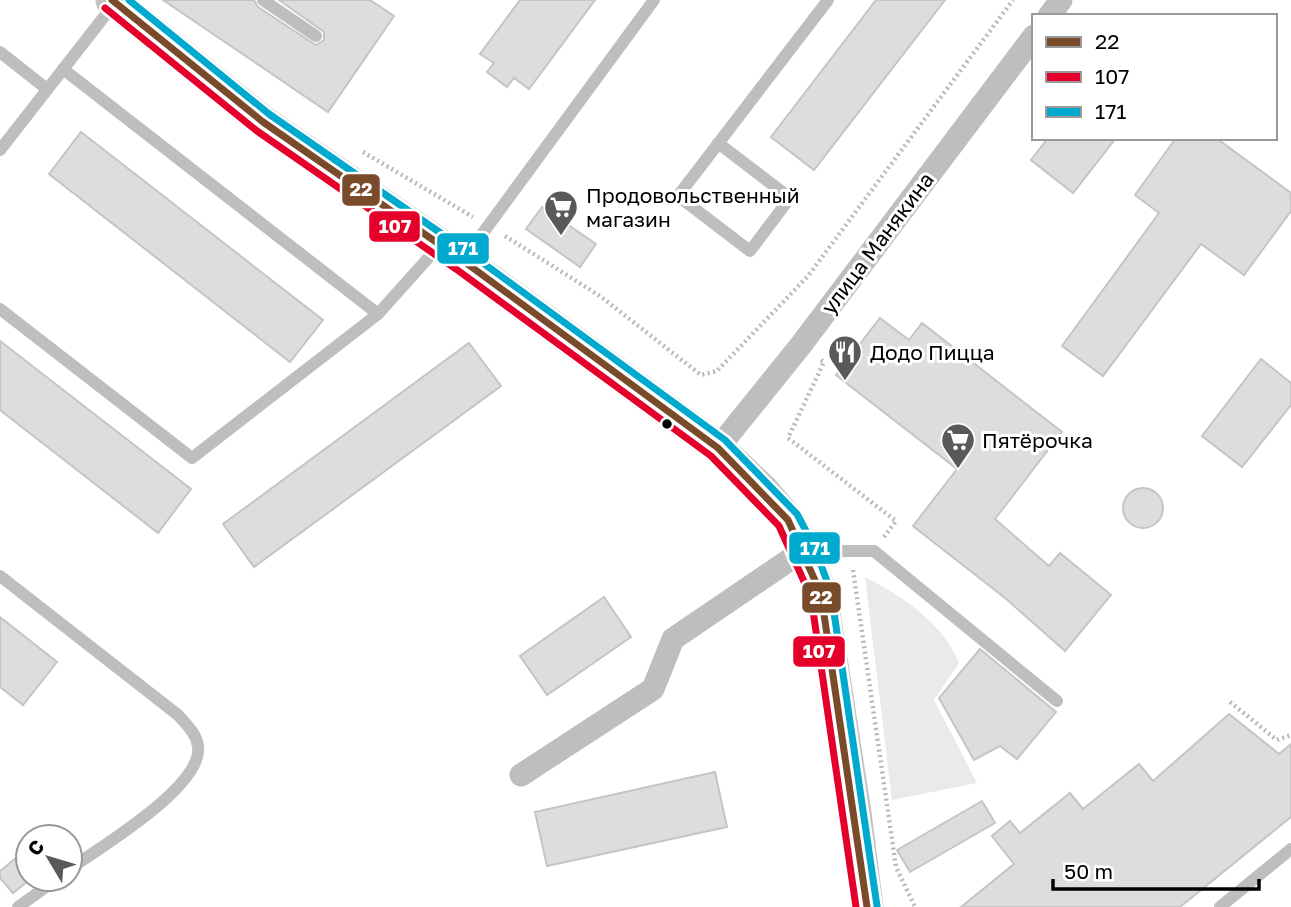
<svg xmlns="http://www.w3.org/2000/svg" width="1291" height="907" font-family="'Golos Text',sans-serif">
<style>
.green{fill:#eaeaea}
.building{fill:#ddd;stroke:#c5c5c5;stroke-width:2}
.lines{fill:none;stroke-linecap:round;stroke-linejoin:round}
.path{stroke:#b8b8b8;stroke-width:4.5;stroke-dasharray:2 3.5;stroke-linecap:butt}
.service{stroke:#bebebe;stroke-width:12}
.minor{stroke:#bebebe;stroke-width:23}
.secondary{stroke:#c2c2c2;stroke-width:33}
.bus-1-casing{stroke:#fff;stroke-width:12}
.bus-2-casing{stroke:#fff;stroke-width:12}
.bus-3-casing{stroke:#fff;stroke-width:12}
.bus-1{stroke:#7a4b2a;stroke-width:7}
.bus-2{stroke:#e4002b;stroke-width:7}
.bus-3{stroke:#00a9ce;stroke-width:7}
.bus-dot{fill:#000;stroke:#fff;stroke-width:2.5}
.labels{text-anchor:middle;dominant-baseline:central;stroke-width:6;stroke-linejoin:round;paint-order:stroke}
.poi-label{font-size:21px;fill:#000;stroke:#fff;text-anchor:start}
.street-label{font-size:21px;fill:#000;stroke:#fff}
.line-badge{stroke:#fff;stroke-width:2.5}
.badge-label{font-size:19px;text-anchor:middle;font-weight:bold;fill:#fff}
</style>
<rect width="100%" height="100%" fill="#fff"/>
<path class="green" d="M865,577C903,597 942,622 959,663L934,700L977,783L892,800Z"/>
<g class="building">
<path d="M163,0H254L258,7L316,45L324,40V32L279,0H370L394,16L328,112Z"/>
<path d="M520,0H595L529,89L514,78L507,87L487,72L494,63L480,54Z"/>
<path d="M876,0H945L814,170L771,137Z"/>
<path d="M81,132L323,320L290,362L49,174Z"/>
<path d="M1048,138H1116L1073,193L1031,160Z"/>
<path d="M1176,138H1216L1291,193V211L1244,275L1201,244L1103,376L1062,346L1159,213L1135,195Z"/>
<path d="M542,207L596,244L580,267L526,229Z"/>
<path d="M880,318L909,340L922,323L1062,432L995,519L1049,566L1060,553L1111,595L1065,651L1005,598L913,526L957,469L836,375Z"/>
<path d="M0,341L191,489L158,533L0,410Z"/>
<path d="M469,343L501,386L254,567L223,524Z"/>
<path d="M1261,359L1291,383V405L1242,467L1202,436Z"/>
<circle cx="1143" cy="508" r="20"/>
<path d="M604,597L631,637L547,695L520,656Z"/>
<path d="M0,617L57,662L23,705L0,687Z"/>
<path d="M980,649L1056,712L1017,759L1000,746L974,760L939,698Z"/>
<path d="M1229,714L1279,754L1291,744V817L1180,907H961L1014,864L992,836L1010,821L1020,833L1070,793L1083,809L1139,764L1153,781Z"/>
<path d="M715,772L727,827L547,866L535,812Z"/>
<path d="M982,801L995,823L910,872L897,850Z"/>
<path d="M28,848V881L13,893L0,878V871Z"/>
</g>
<g class="lines">
<g class="path">
<path d="M363,152L473,217"/>
<path d="M505,236L600,296L701,375L717,371L808,276L1013,0"/>
<path d="M821,360L824,362L788,438L896,521L884,537"/>
<path d="M853,570L896,867L915,907"/>
<path d="M1230,702L1277,740L1291,735"/>
</g>
<g class="service">
<path d="M263,0L316,36"/>
<path d="M0,52L47,89"/>
<path d="M63,69L378,314"/>
<path d="M718,143L790,198L750,251L678,196L828,0"/>
<path d="M0,150L114,4"/>
<path d="M463,260L654,0"/>
<path d="M0,309L192,458L378,314L439,246"/>
<path d="M808,551H874L1057,701"/>
<path d="M0,576L178,715C186,724 196,733 198,746C204,786 100,847 70,869"/>
<path d="M18,907L57,879"/>
<path d="M1220,907L1291,849"/>
</g>
<g class="minor">
<path d="M1049,16L1061,0"/>
<path d="M718,448L801,345L1034,36"/>
<path d="M521,775L653,689L673,639L804,550"/>
</g>
<path class="secondary" d="M112,0L263,122L462,260L718,448L763,491L788,520L804,550L821,594L855,813L867,907"/>
<g class="bus-1-casing">
<path id="bus-1" d="M112,0L263,122L462,260L718,448L788,520L821,594L867,907"/>
</g>
<g class="bus-2-casing">
<path id="bus-2" d="M105,8L257,131L456,269L711,456L779,526L811,597L856,907"/>
</g>
<g class="bus-3-casing">
<path id="bus-3" d="M129,0L269,114L468,252L725,440L797,514L814,546L831,592L877,906"/>
</g>
<use href="#bus-1" class="bus-1"/>
<use href="#bus-2" class="bus-2"/>
<use href="#bus-3" class="bus-3"/>
</g>
<defs>
<g id="supermarket-pin" transform="scale(1.75)"><path d="M0 17L-7.5 6A9.5 9.5 0 1 1 7.5 6Z" fill="#595959" stroke="#fff"/><path d="M-6-5.5h2.5l.6 2H6L4.5 2H-2.5L-4.4-4H-6ZM-1.5 3.2a1.3 1.3 0 1 0 .1 0ZM3 3.2a1.3 1.3 0 1 0 .1 0Z" fill="#fff"/></g>
<g id="restaurant-pin" transform="scale(1.75)"><path d="M0 17L-7.5 6A9.5 9.5 0 1 1 7.5 6Z" fill="#595959" stroke="#fff"/><path d="M-5-6h1v4h1v-4h1v4h1v-4h1v5L-1.5 .5V6h-2V.5L-5-1ZM5-6V6H3V1.5H1.5Q1.5-4 5-6Z" fill="#fff"/></g>
</defs>
<g fill-rule="evenodd">
<use href="#supermarket-pin" x="561" y="207"/>
<use href="#restaurant-pin" x="845" y="352"/>
<use href="#supermarket-pin" x="958" y="440"/>
</g>
<circle class="bus-dot" cx="667" cy="424" r="6"/>
<g class="labels">
<g class="poi-label">
<text x="586" y="195">Продовольственный<tspan x="586" dy="24">магазин</tspan></text>
<text x="870" y="352">Додо Пицца</text>
<text x="982" y="440">Пятёрочка</text>
</g>
<g class="street-label">
<text transform="translate(877 243) rotate(-53)">улица Манякина</text>
</g>
</g>
<g class="line-badge">
<rect x="341" y="173" width="40" height="34" rx="7" fill="#7a4b2a"/>
<rect x="368" y="210" width="53" height="33" rx="7" fill="#e4002b"/>
<rect x="436" y="232" width="54" height="33" rx="7" fill="#00a9ce"/>
<rect x="788" y="531" width="53" height="34" rx="7" fill="#00a9ce"/>
<rect x="801" y="581" width="41" height="33" rx="7" fill="#7a4b2a"/>
<rect x="792" y="635" width="54" height="33" rx="7" fill="#e4002b"/>
</g>
<g class="badge-label">
<text x="361" y="196">22</text>
<text x="395" y="233">107</text>
<text x="463" y="255">171</text>
<text x="815" y="555">171</text>
<text x="821" y="604">22</text>
<text x="819" y="658">107</text>
</g>
<rect x="1032" y="14" width="245" height="126" fill="#ffffff" stroke="#999999" stroke-width="2"/>
<rect x="1046" y="37" width="35" height="10" fill="#7a4b2a" stroke="#999999" stroke-width="2"/>
<text x="1095" y="49" font-size="21" fill="#000000">22</text>
<rect x="1046" y="72" width="35" height="10" fill="#e4002b" stroke="#999999" stroke-width="2"/>
<text x="1095" y="84" font-size="21" fill="#000000">107</text>
<rect x="1046" y="107" width="35" height="10" fill="#00a9ce" stroke="#999999" stroke-width="2"/>
<text x="1095" y="119" font-size="21" fill="#000000">171</text>
<g transform="translate(49 858) rotate(308)"><circle r="33" fill="#ffffff" stroke="#999999" stroke-width="2"/>
<path d="M0-5L12 26L0 18L-12 26Z" fill="#595959"/>
<text y="-10" font-size="19" font-weight="bold" text-anchor="middle" fill="#000000">С</text>
</g>
<path d="M1053 879v10h206v-10" fill="none" stroke="#000000" stroke-width="3.5"/>
<text x="1064" y="879" font-size="21" fill="#000000" stroke="#ffffff" stroke-width="5" paint-order="stroke">50 m</text>
</svg>
